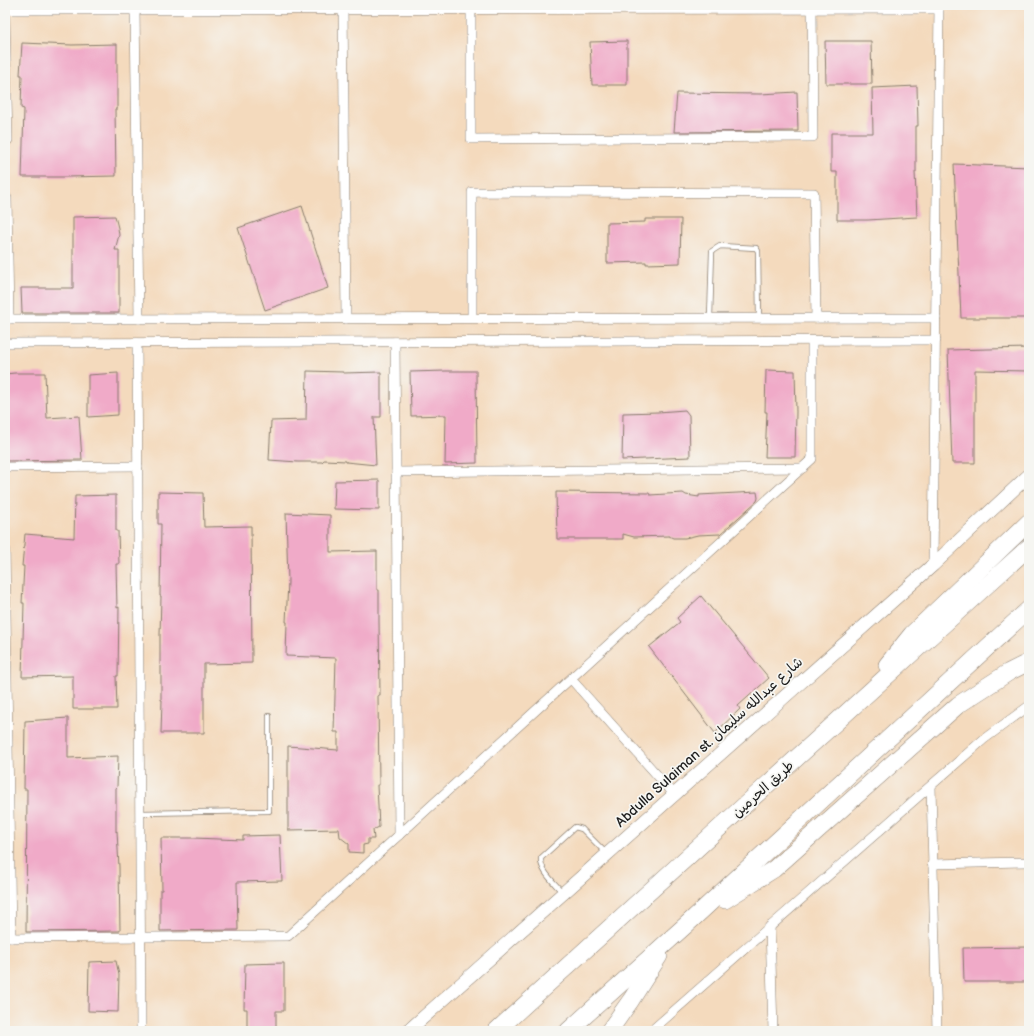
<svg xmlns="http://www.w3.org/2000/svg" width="1034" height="1036" font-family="'Balsamiq Sans','Playpen Sans Arabic',sans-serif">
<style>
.building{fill:#f0aac8}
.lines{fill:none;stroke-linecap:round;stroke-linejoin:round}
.service-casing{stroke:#887b6c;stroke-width:6}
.minor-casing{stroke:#887b6c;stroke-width:10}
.secondary-casing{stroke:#887b6c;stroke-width:14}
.motorway-casing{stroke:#887b6c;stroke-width:18}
.service{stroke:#fff;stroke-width:4.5}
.minor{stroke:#fff;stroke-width:9}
.secondary{stroke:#fff;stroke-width:13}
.motorway{stroke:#fff;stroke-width:17}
.labels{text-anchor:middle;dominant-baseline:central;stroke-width:3.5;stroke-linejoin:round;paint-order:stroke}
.street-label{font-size:14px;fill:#1c1c1c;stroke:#f6f6f2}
</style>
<rect width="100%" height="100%" fill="#f6f6f2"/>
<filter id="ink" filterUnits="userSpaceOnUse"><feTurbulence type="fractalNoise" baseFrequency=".025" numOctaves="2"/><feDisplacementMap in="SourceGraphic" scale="8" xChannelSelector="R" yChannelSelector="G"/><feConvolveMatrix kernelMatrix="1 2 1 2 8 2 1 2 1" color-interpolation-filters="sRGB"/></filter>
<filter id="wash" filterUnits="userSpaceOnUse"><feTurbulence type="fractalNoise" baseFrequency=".012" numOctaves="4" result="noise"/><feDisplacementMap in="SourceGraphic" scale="16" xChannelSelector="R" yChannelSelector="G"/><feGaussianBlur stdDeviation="0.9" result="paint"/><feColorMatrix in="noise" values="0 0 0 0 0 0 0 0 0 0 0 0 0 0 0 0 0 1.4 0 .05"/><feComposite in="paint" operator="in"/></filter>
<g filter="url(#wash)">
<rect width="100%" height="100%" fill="#f4dabd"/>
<g id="blocks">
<g class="building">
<path d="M627,41V85H592L590,42Z"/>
<path d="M825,41H871L872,84H826Z"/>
<path d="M22,43L72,45L117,44V109H115L116,176L67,177H22L24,109L21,108L22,75H20Z"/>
<path d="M917,86L918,126H916V172H915L917,217L868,220H837V172H831V133H873L872,88Z"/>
<path d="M797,92L798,131L674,132L677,93L760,94Z"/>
<path d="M954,164L1029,167V318H961Z"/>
<path d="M302,206L328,288L265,310L238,228Z"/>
<path d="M115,216L118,228L119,235L115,250H119V313H22L21,288H73V217Z"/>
<path d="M645,219H681L680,263L646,264V262L607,263V223L645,222Z"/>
<path d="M1029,348V371L975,370V463H952L948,350Z"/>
<path d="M766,370L795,371L796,412L795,457H765L767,412H765Z"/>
<path d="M307,371L343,372V373L381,372V417H374L376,465L346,462V461L324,460L322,462H298L269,460L271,421L306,420Z"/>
<path d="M445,371H476L477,463L445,464L446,415L411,416L410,372Z"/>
<path d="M15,373H45L47,418L79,416L82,460L5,461V374Z"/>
<path d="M118,373V415L88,417V375Z"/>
<path d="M685,410L689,415L690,457L622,460L623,413L658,412Z"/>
<path d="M379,480V510L334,509L335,481Z"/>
<path d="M158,492L203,493L204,527L251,526L252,663L204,664V733H161L162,700H161V666L160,665V635L161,596H160L161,524H158Z"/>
<path d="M556,492L649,493L650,495L683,493L686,495L699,497V495L757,492L758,498L757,501L720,534L698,535L685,538H673L669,536L634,537L623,534V539H557Z"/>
<path d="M116,495V531H118L119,564H116L117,608L119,607L118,676H116L117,709H73V676L22,677L24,603H22L24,566H22L25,534L74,538L75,496Z"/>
<path d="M286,513L330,515V552L377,551V590H379V621L380,695H378L379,785H377L379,827L373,830L374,839H368V844L363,845V853L349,852V844L340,837L339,829L288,830V746L338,750V732H334L336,658L286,656L287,622H286L288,582Z"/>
<path d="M701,596L769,678L738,706L740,709L715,733L649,647L680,622L677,618Z"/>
<path d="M68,718V758L118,756L117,787L116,788V832L117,831L119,867L120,931L26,932L27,789H24L25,721Z"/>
<path d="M280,835L282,881L237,882L238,930L160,931V890H162L161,838H194L243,840V836Z"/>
<path d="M1029,947V982H964L963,948Z"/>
<path d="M116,961L119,975L118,1012L88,1011L89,962Z"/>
<path d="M284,963V1011H276V1031H247V1009H244L245,964Z"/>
</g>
</g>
</g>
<g filter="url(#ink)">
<use href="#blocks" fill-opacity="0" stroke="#887b6c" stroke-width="1"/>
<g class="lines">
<g class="service-casing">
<g id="service">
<path d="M710,318L712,251L720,246L756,248L758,251L759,318"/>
<path d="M140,813L269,811V716"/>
<path d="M562,892C554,882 540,871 541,858L575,827L582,829L606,853"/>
</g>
</g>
<g class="minor-casing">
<g id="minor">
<path d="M343,5L346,319"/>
<path d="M471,5V139L813,137L812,5"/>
<path d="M5,10L939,9"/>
<path d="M135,10L139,319"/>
<path d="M5,16L8,140H5"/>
<path d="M5,198H7L9,319"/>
<path d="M472,318V192L814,193L816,318"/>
<path d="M5,319L936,318"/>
<path d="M395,342L399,835"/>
<path d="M5,343L936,340"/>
<path d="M137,343L141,1031"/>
<path d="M5,467L138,466"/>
<path d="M396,472L803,468"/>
<path d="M5,548L11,938"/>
<path d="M933,565L939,5"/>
<path d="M571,679L674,794"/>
<path d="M931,786L937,1031"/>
<path d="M932,864L1029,862"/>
<path d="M770,926L773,1031"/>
<path d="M5,938L288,936L812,459V341"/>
<path d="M651,1031L984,739L1029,706"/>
</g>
</g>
<g class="secondary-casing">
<path id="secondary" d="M408,1031L933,565L1029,475"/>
</g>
<g class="motorway-casing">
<g id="motorway">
<path d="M887,665L912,634L1029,522"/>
<path d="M725,900L774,869L958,705L1009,672L1029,662"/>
<path d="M496,1031L1029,547"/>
<path d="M568,1031L686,925L1029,609"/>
<path d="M609,1031L631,1000L659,956"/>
</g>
</g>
<use href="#service" class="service"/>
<use href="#minor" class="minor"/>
<use href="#secondary" class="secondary"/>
<use href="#motorway" class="motorway"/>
</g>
</g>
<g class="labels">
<g class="street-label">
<text transform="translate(709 742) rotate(-42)">Abdulla Sulaiman st. شارع عبدالله سليمان</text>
<text transform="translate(763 789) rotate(-42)">طريق الحرمين</text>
</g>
</g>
<rect width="1034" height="1036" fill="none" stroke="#f6f6f2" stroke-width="20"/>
</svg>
